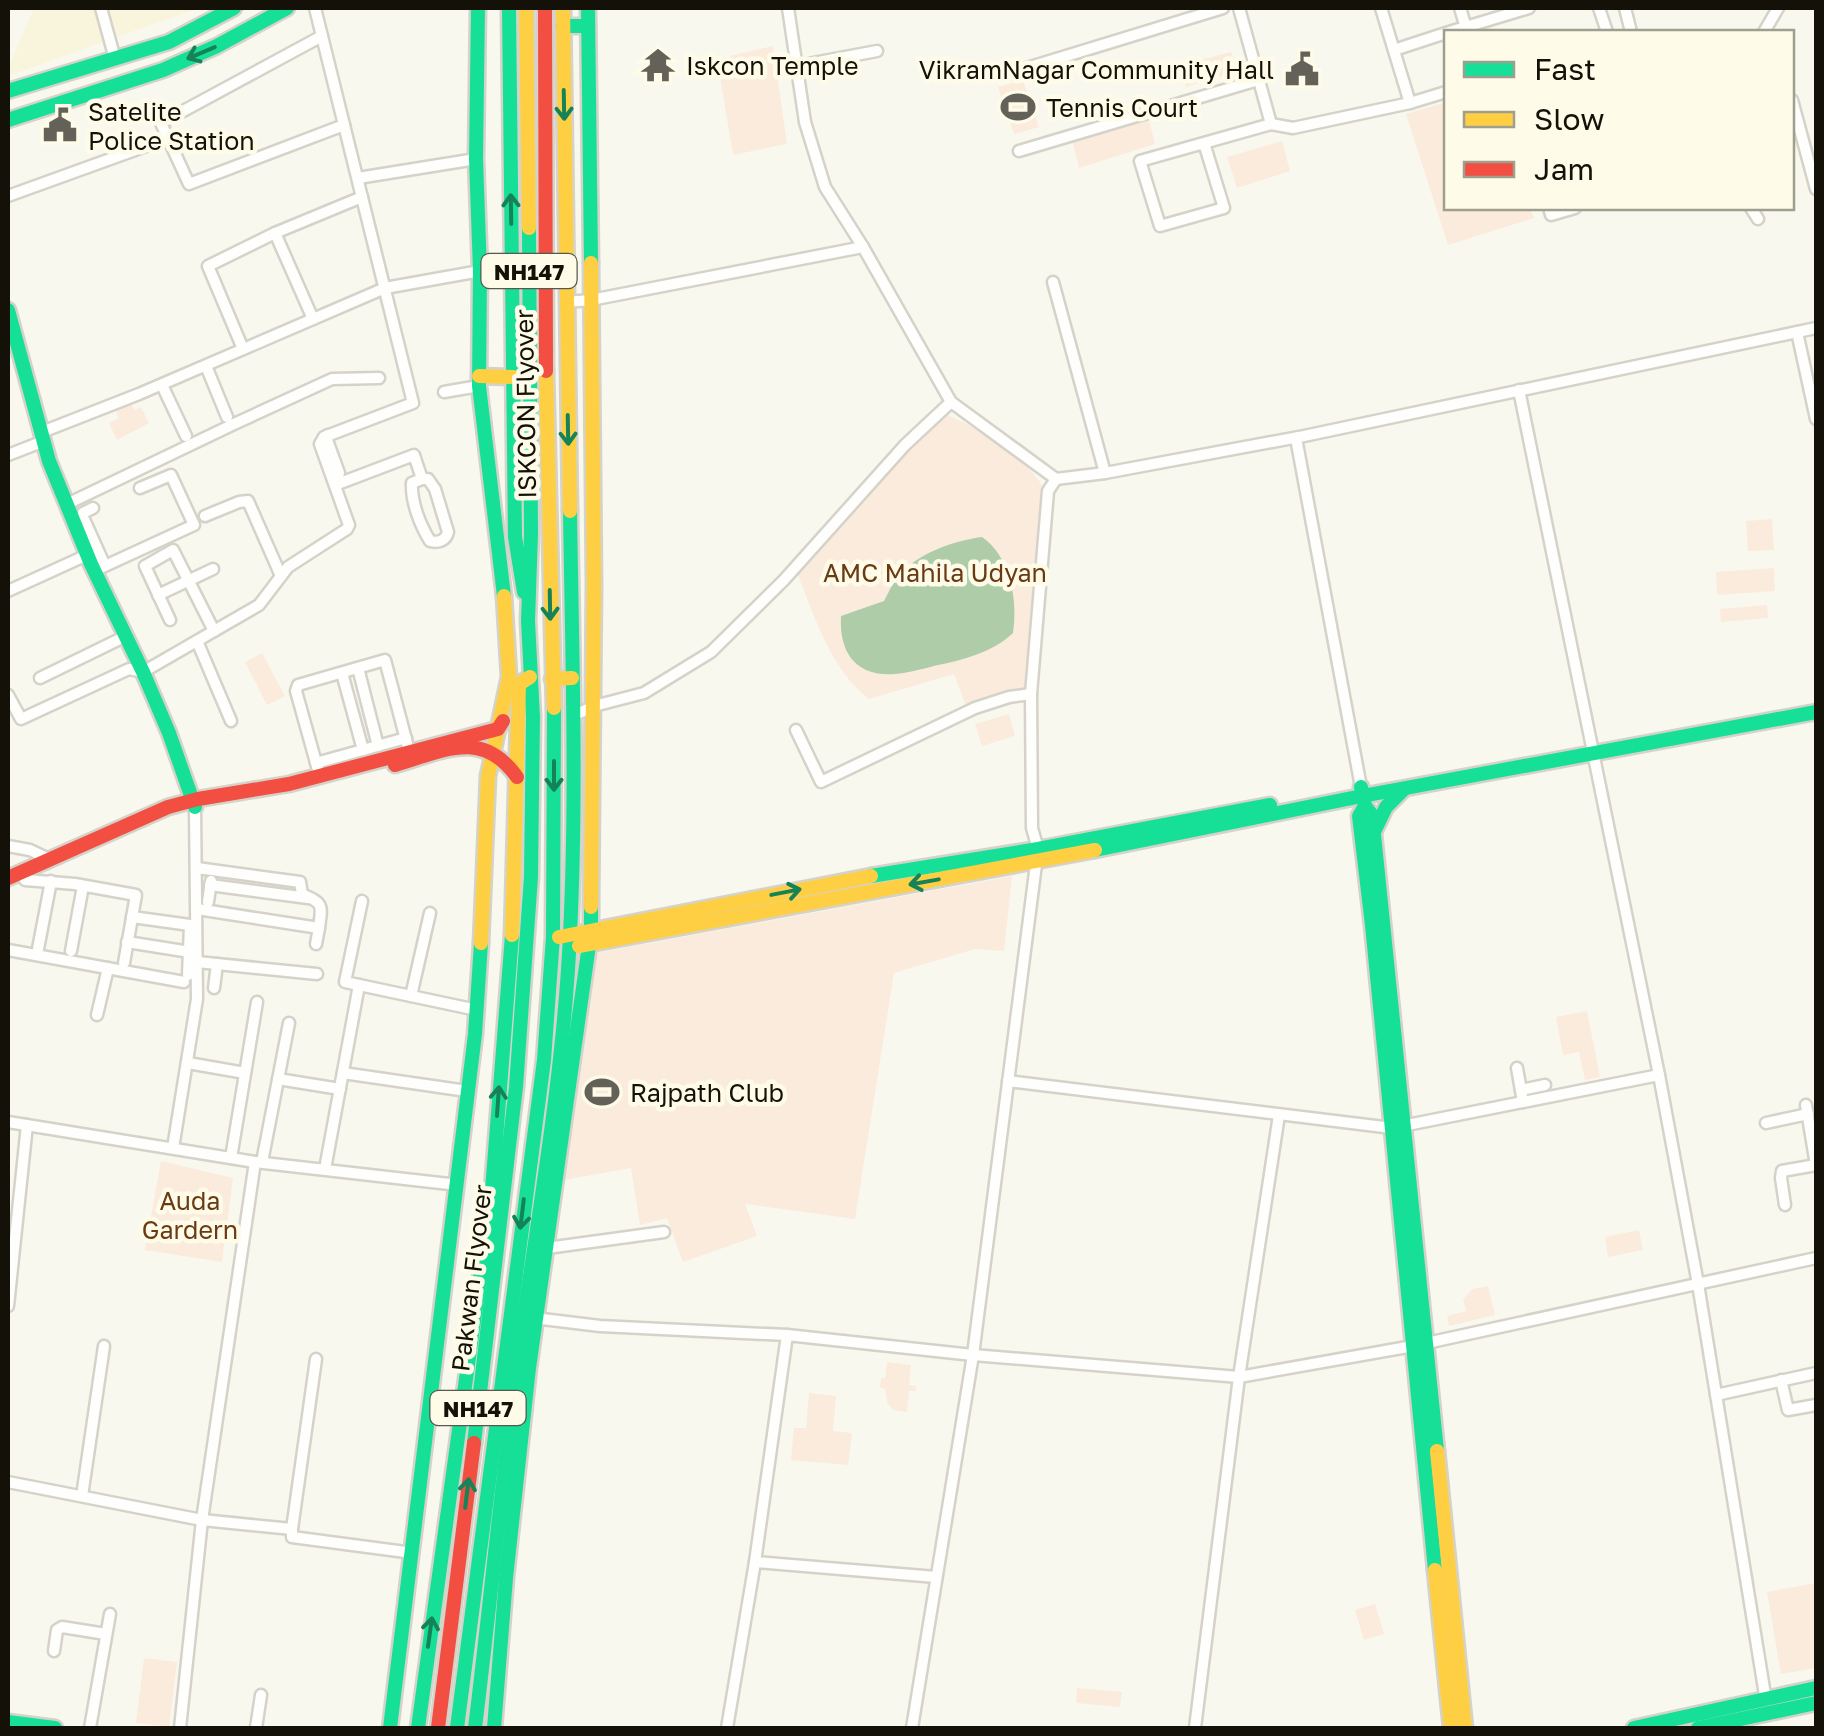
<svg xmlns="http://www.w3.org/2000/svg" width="1824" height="1736" font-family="'Golos Text',sans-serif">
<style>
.built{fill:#f9f5dc}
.green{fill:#fbebdd}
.water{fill:#afcca9}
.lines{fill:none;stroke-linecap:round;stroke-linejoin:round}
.street-casing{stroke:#d5d3c9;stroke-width:15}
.fast-casing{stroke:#d5d3c9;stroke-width:19}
.slow-casing{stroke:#d5d3c9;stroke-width:19}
.jam-casing{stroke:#d5d3c9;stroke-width:19}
.street{stroke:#fefefc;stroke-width:10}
.fast{stroke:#16e098;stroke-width:14}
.slow{stroke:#ffcf43;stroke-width:14}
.jam{stroke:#f24e42;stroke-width:14}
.oneway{stroke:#158357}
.labels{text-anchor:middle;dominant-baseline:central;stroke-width:9;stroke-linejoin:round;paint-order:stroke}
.shield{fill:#fefbe9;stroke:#5a584c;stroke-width:2.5}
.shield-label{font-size:22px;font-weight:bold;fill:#141208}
.poi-label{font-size:25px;fill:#141208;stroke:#fefbe9;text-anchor:start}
.street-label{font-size:25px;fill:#141208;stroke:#fefbe9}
.park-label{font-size:25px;fill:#6b3a12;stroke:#fefbe9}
</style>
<rect width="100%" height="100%" fill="#f9f8ee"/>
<path class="built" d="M34,8H199L8,76V69Z"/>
<g class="green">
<path d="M773,46L787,144L733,155L717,59Z"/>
<path d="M1231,52L1237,71L1186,87L1180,65Z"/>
<path d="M1023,80L1039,127L1014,134L998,87Z"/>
<path d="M1446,102V208H1530L1534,218L1448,245L1406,114Z"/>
<path d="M1148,117L1155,144L1079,168L1072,140Z"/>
<path d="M1282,141L1290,171L1237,188L1227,157Z"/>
<path d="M131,404L135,410L141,407L149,423L117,440L109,423L119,418L116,411Z"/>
<path d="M944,414C978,426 1023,455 1042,485L1027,685L1019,693L967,709L954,674L869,699C830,669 815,617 797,573L807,557Z"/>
<path d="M1772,519L1774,550L1748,551L1746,521Z"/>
<path d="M1774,568L1775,591L1717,595L1716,572Z"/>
<path d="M1767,605L1768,618L1721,622L1720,609Z"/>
<path d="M262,653L285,696L267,705L245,662Z"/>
<path d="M1009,714L1015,736L982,746L975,724Z"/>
<path d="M1012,876L1004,951L975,949L894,973L855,1219L745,1204L757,1236L683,1262L667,1218L640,1225L631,1168L564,1180L596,953Z"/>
<path d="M1587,1011L1600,1077L1585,1080L1579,1052L1563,1055L1556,1017Z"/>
<path d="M161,1161L233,1178L222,1262L145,1250Z"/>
<path d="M1639,1230L1643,1250L1608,1257L1605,1237Z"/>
<path d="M1488,1286L1495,1315L1449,1326L1447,1316L1466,1311L1463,1299L1473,1289Z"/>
<path d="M887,1362L911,1365L909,1385L916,1386V1391H909L907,1412L893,1410L887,1402L885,1389L880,1387L881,1378H885Z"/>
<path d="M809,1393L836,1396L833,1431L852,1433L848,1465L791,1460L794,1428H806Z"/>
<path d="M1816,1583V1668L1781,1674L1767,1592Z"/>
<path d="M1375,1604L1384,1634L1364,1640L1355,1610Z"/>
<path d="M144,1658L177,1662L169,1727L136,1723Z"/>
<path d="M1077,1688L1122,1692L1120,1707L1076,1703Z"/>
</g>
<path class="water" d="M982,537C1011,557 1018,601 1013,633C992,653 962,660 934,666C922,669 908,673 895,674C855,677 839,652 841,616L884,601C888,594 891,586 896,579C915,554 952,541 982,537Z"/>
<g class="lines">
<g class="street-casing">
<g id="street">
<path d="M101,8L115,59"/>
<path d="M788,8L805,122L825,187L863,247L951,402L1056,479L1105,473L1304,436L1816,328"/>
<path d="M1381,8L1410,103"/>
<path d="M1460,8L1467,31"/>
<path d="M1599,8L1607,32"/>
<path d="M1625,8L1631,32"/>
<path d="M1449,32L1529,8"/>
<path d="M1764,32L1778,8"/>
<path d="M322,36L161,123L189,184L344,125"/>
<path d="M1394,50L1446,33"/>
<path d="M797,66L877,51"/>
<path d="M1004,75L1223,8"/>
<path d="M1792,100L1816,189"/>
<path d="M1271,124L1293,128L1410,103L1446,92"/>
<path d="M1204,143L1224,208L1160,226L1140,161L1271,124L1239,8"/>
<path d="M1019,151L1258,80"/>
<path d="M358,178L476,159"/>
<path d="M8,196L149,145"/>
<path d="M1549,208L1551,215L1575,208"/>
<path d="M1751,208L1758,219"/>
<path d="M275,233L313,319"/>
<path d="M1053,282L1105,473"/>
<path d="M566,302L591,300L863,247"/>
<path d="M1797,332L1816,419"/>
<path d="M243,349L208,266L275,233L362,197"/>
<path d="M206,366L227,417"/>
<path d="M162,385L186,436"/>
<path d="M1519,390L1659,1075L1698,1284L1766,1701"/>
<path d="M444,392L479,386"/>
<path d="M42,432L139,394L385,288L480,271"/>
<path d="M328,435L327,440L339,473L336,484"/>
<path d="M1296,438L1361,787"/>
<path d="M8,455L44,441"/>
<path d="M335,485L414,455L422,479H428L435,489L448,532C446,541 438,543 430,541C420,525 411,502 412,483L422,479"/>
<path d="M67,504L234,424L332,379L379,378"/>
<path d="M93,508L83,513V517L105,566"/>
<path d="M205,516L239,502L248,501L281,576"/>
<path d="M94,571L194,525L171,475L140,488"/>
<path d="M8,591L87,555"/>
<path d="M158,595L213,569"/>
<path d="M170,620L145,566L173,550L214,631"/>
<path d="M197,641L231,721"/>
<path d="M358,668L378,746"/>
<path d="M342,673L363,750"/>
<path d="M40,678L126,636"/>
<path d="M8,695L21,719L129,669L143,672L259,605L288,567L347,529L349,525L320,444L324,437L413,403L315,8"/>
<path d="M573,716L594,706L644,693L711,652L784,580L905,445L951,402"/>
<path d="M796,730L821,782L975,708L1009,697L1031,694"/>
<path d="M316,763L406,738"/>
<path d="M320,777L296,691L298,685L385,660L409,751"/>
<path d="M8,846L30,850L49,859"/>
<path d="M197,868L300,882L302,894C324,904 322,904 319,928L197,909"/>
<path d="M25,880L75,884L136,895L124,963"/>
<path d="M210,885L308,898"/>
<path d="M362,901L345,982L477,1010"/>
<path d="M208,902L211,881"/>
<path d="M132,917L190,925L188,975"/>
<path d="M127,942L190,952"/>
<path d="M316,944L319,928"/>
<path d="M38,949L51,881"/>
<path d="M8,950L184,982"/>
<path d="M71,951L83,886"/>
<path d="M197,962L317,974"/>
<path d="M214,988L217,964"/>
<path d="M411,996L430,913"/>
<path d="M97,1015L108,968"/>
<path d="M188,1063L245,1073"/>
<path d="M1517,1068L1523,1102"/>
<path d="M343,1073L467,1091"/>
<path d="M278,1079L340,1089"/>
<path d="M1008,1081L1392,1128L1659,1075"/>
<path d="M1521,1090L1545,1085"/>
<path d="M8,1122L255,1162L458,1185"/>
<path d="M1766,1123L1808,1114"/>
<path d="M173,1148L197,999L195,808"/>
<path d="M231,1158L257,1002"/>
<path d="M262,1162L289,1023"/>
<path d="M325,1169L359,985"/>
<path d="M1785,1205L1781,1178L1782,1171L1816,1165L1806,1105"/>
<path d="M547,1248L664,1232"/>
<path d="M8,1306L27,1125"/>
<path d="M534,1318L600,1326L787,1335"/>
<path d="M1781,1380L1788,1410L1816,1405"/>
<path d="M1716,1395L1816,1373"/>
<path d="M8,1482L202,1520L292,1529L316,1359"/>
<path d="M82,1496L104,1346"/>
<path d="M292,1529V1537L413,1553"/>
<path d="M755,1562L936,1577"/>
<path d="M54,1651L57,1630L62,1627L106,1634"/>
<path d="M90,1728L110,1614"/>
<path d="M180,1728L202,1520L255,1162"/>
<path d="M256,1728L261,1695"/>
<path d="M727,1728L755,1562L787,1335L973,1355L1239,1377L1279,1115"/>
<path d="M912,1728L973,1355L1038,849L1032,828L1031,694L1048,491L1056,479"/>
<path d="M1195,1728L1239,1377L1413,1346L1816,1258"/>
</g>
</g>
<g class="fast-casing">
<g id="fast">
<path d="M478,8L476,159L480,271L479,386L504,596"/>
<path d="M509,8L515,537L524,592"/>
<path d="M588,8L591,263"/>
<path d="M563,26H588"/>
<path d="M8,91L169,42L234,8"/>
<path d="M8,120L163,70L217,46L287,8"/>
<path d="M8,310L49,461L91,564L143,672L169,733L195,807"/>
<path d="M1361,787L1365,806L1372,815L1437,1451"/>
<path d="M1365,806L1359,816L1372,925L1435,1570"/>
<path d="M1374,832L1386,807L1404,789"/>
<path d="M1095,850L1357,797L1816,712"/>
<path d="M871,876L1038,849L1270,805"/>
<path d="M474,1443L516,1087L531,877L533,717L528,621L531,534L529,228"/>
<path d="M8,1722L55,1728"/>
<path d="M390,1728L475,1034L481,943"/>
<path d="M418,1728L492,1190L512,935"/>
<path d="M457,1728L544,1060L553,937L554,708"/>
<path d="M475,1728C491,1598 503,1468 521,1338C540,1204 564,1069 570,934C577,793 572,652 570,511"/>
<path d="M494,1728L506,1578L529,1368L591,931V907"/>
<path d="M1634,1728L1816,1688"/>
<path d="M1698,1728L1816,1703"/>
</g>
</g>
<g class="slow-casing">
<g id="slow">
<path d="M526,8L529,228"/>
<path d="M563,8L570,511"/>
<path d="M546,371L554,708"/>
<path d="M479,376L513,377"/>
<path d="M552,679L572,678"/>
<path d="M591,907L594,585L591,263"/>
<path d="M512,935L519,684L530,677"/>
<path d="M559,937L871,876"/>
<path d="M481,943L488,776L509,677L504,596"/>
<path d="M579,946L1095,850"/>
<path d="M1437,1451L1465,1728"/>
<path d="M1435,1570L1451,1728"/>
</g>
</g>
<g class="jam-casing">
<g id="jam">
<path d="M545,8L546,371"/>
<path d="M395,765C443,751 482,728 517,777"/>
<path d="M8,878L168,807L198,799L289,784L498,729L503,721"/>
<path d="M438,1728L474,1443"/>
</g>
</g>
<use href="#street" class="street"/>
<use href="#fast" class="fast"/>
<use href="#slow" class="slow"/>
<use href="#jam" class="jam"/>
</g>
<defs><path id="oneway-shaft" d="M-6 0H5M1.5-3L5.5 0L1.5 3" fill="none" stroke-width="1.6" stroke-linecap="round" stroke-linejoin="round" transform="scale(2.5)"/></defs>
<g class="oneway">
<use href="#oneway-shaft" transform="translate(201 53) rotate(157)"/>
<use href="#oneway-shaft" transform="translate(564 105) rotate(89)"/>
<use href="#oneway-shaft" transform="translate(511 209) rotate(-91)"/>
<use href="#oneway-shaft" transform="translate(568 430) rotate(89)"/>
<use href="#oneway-shaft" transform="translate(550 605) rotate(89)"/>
<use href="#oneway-shaft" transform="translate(554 776) rotate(90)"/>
<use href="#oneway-shaft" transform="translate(924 882) rotate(170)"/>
<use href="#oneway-shaft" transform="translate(786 892) rotate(-11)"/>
<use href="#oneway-shaft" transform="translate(498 1101) rotate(-86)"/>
<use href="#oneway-shaft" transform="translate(522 1214) rotate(97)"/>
<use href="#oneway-shaft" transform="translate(467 1493) rotate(-83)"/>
<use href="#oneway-shaft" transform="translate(430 1632) rotate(-82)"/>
</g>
<defs>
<g id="temple-bare" transform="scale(2.7)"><path d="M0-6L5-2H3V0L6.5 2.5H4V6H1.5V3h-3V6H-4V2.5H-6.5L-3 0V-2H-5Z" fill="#646258" stroke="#fefbe9" stroke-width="2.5" paint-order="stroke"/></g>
<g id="civic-bare" transform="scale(2.7)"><path d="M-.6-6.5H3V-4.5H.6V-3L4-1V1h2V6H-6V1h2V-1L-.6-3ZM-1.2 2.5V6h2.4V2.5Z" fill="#646258" stroke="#fefbe9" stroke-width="2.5" paint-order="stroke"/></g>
<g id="stadium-bare" transform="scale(2.7)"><path d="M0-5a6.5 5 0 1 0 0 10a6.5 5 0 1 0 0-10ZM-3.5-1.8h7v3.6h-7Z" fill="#646258" stroke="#fefbe9" stroke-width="2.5" paint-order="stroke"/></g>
</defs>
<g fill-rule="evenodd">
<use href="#temple-bare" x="658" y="65"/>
<use href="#civic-bare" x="1302" y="69"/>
<use href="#stadium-bare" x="1018" y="107"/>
<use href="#civic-bare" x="60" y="125"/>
<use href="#stadium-bare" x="602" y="1092"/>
</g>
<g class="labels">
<g class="shield">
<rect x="481.5" y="254" width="95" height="34" rx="8"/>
<rect x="430.5" y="1391" width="95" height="34" rx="8"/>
</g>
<g class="shield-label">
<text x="529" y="271">NH147</text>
<text x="478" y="1408">NH147</text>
</g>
<g class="poi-label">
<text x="686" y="65">Iskcon Temple</text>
<text x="1274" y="69" text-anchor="end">VikramNagar Community Hall</text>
<text x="1046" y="107">Tennis Court</text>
<text x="88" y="111">Satelite<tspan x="88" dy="29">Police Station</tspan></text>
<text x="630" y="1092">Rajpath Club</text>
</g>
<g class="street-label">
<text transform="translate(525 404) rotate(-91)">ISKCON Flyover</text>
<text transform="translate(471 1278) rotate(-83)">Pakwan Flyover</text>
</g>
<g class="park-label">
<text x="935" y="572">AMC Mahila Udyan</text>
<text x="190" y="1200">Auda<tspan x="190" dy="29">Gardern</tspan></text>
</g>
</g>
<rect width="1824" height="1736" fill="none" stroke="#141208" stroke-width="20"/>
<rect x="1444" y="30" width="350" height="180" fill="#fefbe9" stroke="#a09e8f" stroke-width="2.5"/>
<rect x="1464" y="62" width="50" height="15" fill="#16e098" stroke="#a09e8f" stroke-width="2.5"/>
<text x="1534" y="80" font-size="30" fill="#141208">Fast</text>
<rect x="1464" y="112" width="50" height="15" fill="#ffcf43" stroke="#a09e8f" stroke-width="2.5"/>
<text x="1534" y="130" font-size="30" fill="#141208">Slow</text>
<rect x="1464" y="162" width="50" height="15" fill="#f24e42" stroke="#a09e8f" stroke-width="2.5"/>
<text x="1534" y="180" font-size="30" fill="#141208">Jam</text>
</svg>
